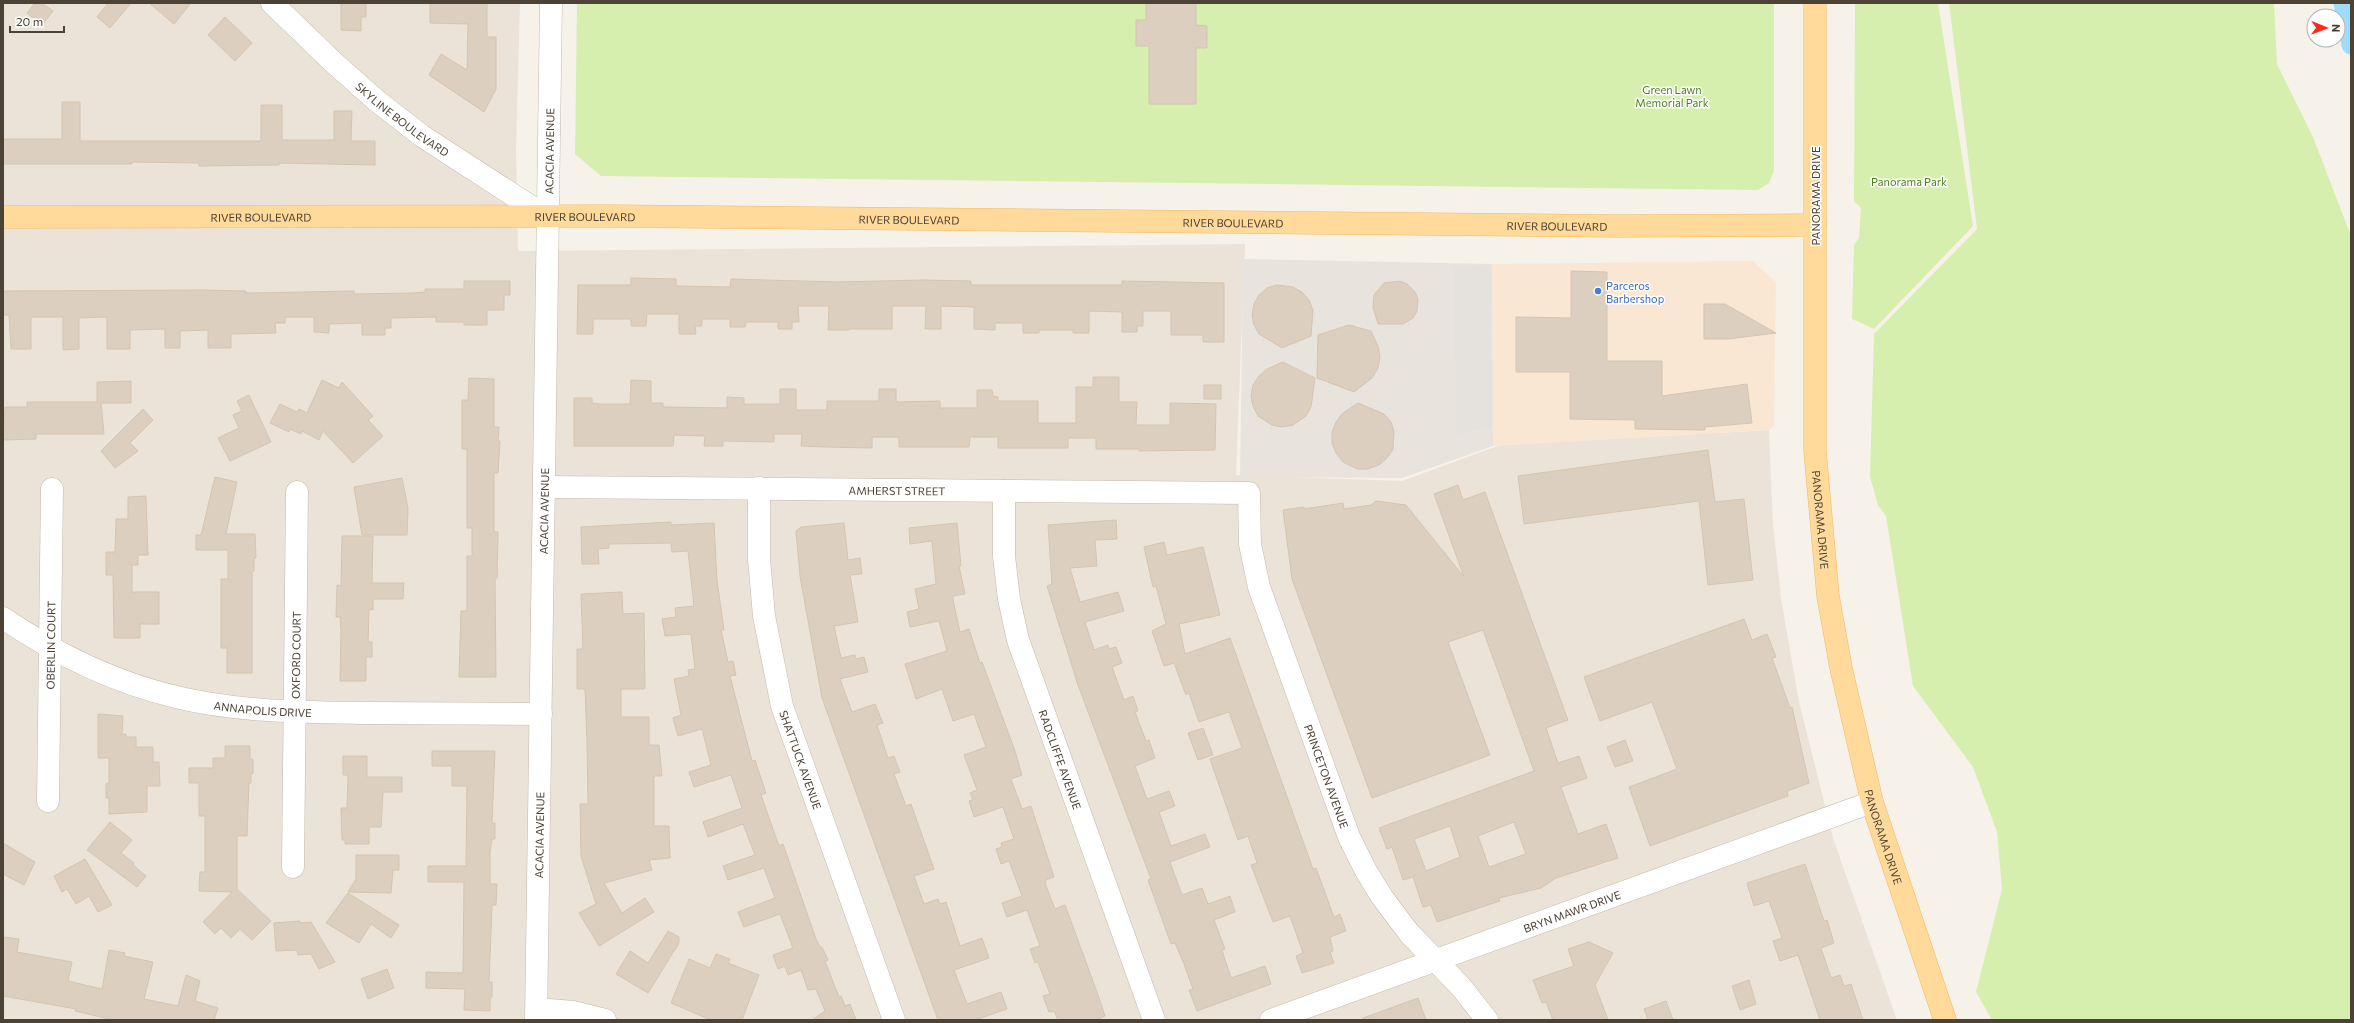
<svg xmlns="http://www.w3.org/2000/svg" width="2354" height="1023" font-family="Commissioner,sans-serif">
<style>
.residential{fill:#ebe3d7}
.commercial{fill:#fae7d3}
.industrial{fill:#e9e3de}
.green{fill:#d7efae}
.parking{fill:#e5e2de}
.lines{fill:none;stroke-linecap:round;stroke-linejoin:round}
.canal{stroke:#a0dcf9;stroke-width:19}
.building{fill:#ddcfc0;stroke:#d5c4b0;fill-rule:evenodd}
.minor-casing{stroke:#c3b9ab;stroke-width:23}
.major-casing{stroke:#f2b95c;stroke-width:23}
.minor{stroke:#fff;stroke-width:22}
.major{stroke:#ffda9a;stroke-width:22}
.shop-dot{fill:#3f7fe0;stroke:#fff;stroke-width:1.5}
.labels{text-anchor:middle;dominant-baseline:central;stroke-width:3;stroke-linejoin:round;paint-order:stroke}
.park-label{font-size:11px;fill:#4c8021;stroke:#fff}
.street-label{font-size:11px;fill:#4c4236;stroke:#fff}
.shop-label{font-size:11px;fill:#366cbe;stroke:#fff;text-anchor:start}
</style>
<rect width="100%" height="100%" fill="#f6f2ea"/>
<path class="residential" d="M3,3H520L516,149L518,251L1245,244L1236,475L1402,481L1500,445L1769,430L1773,524L1781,598L1799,702L1833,838L1897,1020H3Z"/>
<path class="commercial" d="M1753,261L1776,282L1774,426L1769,430L1493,446L1492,264Z"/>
<path class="industrial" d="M1243,259L1492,264L1493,446L1402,478L1240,477Z"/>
<g class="green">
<path d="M577,3H1774V171L1769,183L1758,190L601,176L575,154Z"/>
<path d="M1855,3H1938L1973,226L1874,329L1852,319L1854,245L1859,238L1861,208L1854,201Z"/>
<path d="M1949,3H2274L2277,64L2313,137L2351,236V1020H1992L1976,992L2002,889L1997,832L1973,767L1913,686L1886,516L1878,505L1870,477L1874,334L1977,229Z"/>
</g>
<path class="parking" d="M1492,264V427L1456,434L1454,268Z"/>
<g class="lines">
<path class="canal" d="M2343,3L2351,45"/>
</g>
<g class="building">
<path d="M35,3H42L53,11L42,25L27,13Z"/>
<path d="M108,3H131L110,28L97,17Z"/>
<path d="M149,3H191L174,24Z"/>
<path d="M341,3H366V17H361V31L341,30Z"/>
<path d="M430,3H487V37H496V89L484,112L429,75L441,54L467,70L468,24L430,23Z"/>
<path d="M1146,3H1196V25L1207,26V48H1196V104H1149V46H1136V20H1146Z"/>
<path d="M225,17L252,43L235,61L208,35Z"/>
<path d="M62,102H80V141H261V105H282V140H334V111H352L351,141H375V165L279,163V165L199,166V163L132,162V164H3V139H62Z"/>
<path d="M1571,271L1607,272V361H1662V396L1747,384L1752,423L1705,427V430L1635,429V420L1570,419V372H1516V317L1571,318Z"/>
<path d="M631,278L676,279V286L730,287L731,279L837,282L922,280L971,281V285H1122V281L1224,283V342H1203V335H1171V311H1143V326H1137V332H1122V312L1089,311V333H1073V330H1039V333H1023V323H995V330L974,329V307L941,306V329H925L926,306H892V329H849V330H828L829,306H798L799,322H792V329H778V322H746L745,327H730V319H702V326H695L696,334H679V314H647L646,326H631V319H593V334H577L578,285H631Z"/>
<path d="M464,281H510V295H504V310H487V325H464V322H436V317L391,318V328H385V335H362V323L329,324V333L314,332V317H285V323H275L276,333L231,334V348H208V330L180,331V348H165V329L130,330V349H107V317L79,318V349L63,350V317H31V349H11L9,315H3V291L202,290L246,291V293H253L354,291V294L413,293L425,292V289H464Z"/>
<path d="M1400,281L1407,284L1415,292L1418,299L1417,311L1413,318L1403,324H1378L1373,307L1374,295L1384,283Z"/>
<path d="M1277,285L1293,287L1302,292L1309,300L1313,310L1311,336L1282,348L1259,334L1254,325L1252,315L1254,304L1259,295L1267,288Z"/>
<path d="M1704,304H1725L1776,333L1728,339H1704Z"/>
<path d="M1349,325L1371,331L1378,346L1380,357L1378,368L1372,378L1354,392L1317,378L1318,335Z"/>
<path d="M1283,362L1315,378L1311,407L1306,416L1293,425L1282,427L1272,425L1258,416L1253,406L1251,396L1253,385L1259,376L1267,369Z"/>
<path d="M1093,377H1119V402H1137L1136,425H1170V403L1216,404L1215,450L1139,451V449H1096V438H1068V448H998V437H970L969,447H899V437H872V448L826,447L801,446L802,434H774V442L723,441V446H704L705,436L674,435L673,446H574V398H592V403L599,404H630L631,380L651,381V403H663V407L727,408V397L744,398V404H780V389H796V410H827V401H879V389H896V402L940,401V408H977V390H992L993,396L998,397V401H1038V423H1076V387H1093Z"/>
<path d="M469,378L494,379V427H499L498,441H500L498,473H494V532H498L497,578H495L496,677H459L461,611H467V556H472V528H467V449H462V400H468Z"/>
<path d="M322,380L339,388L342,382L373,416L368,420L383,436L353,463L323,431L319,440L302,431L301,434L290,429L289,432L270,423L280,404L297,412L299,409L307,413Z"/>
<path d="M131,381V403H101L104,434H36V439L3,440L5,407H27V402H97V382Z"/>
<rect x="1204" y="385" width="17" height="14"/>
<path d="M249,395L271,442L230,461L218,438L239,428L233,415L242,411L237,401Z"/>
<path d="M1358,403L1384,414L1391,422L1394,432L1393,449L1387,458L1379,465L1368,469H1357L1343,462L1336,453L1332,443V432L1336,422L1343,413Z"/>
<path d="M143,409L153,420L130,443L138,451L115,468L101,451Z"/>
<path d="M1708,450L1715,502L1744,499L1753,580L1708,585L1699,501L1524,524L1518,476Z"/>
<path d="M215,477L237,482L226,534H255L256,558H254V571H252V673H227V648H221V579H228V550H196V535H201Z"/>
<path d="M402,478L408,508L407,535H362L354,487Z"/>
<path d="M1458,485L1463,500L1485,492L1568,720L1546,728L1558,763L1579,756L1587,778L1561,787L1578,834L1606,824L1618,858L1556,878L1541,888L1499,898L1500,901L1437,922L1431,905L1423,907L1413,877L1403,880L1392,847L1387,849L1379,828L1534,771L1483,630L1448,642L1490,755L1372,798L1292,579L1283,510L1304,507V509L1343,503L1344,509L1371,505L1376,501L1406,505L1464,577L1434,494ZM1514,822L1526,854L1489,867L1478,836ZM1450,826L1460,857L1426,871L1414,839Z"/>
<path d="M146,496L148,555H138V565H132V592H159V624H140V638H114L113,575H106V552H115L116,519H128V497Z"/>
<path d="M1116,520L1117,539L1095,540L1097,566L1070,568L1080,602L1118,592L1124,611L1085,622L1094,650L1108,645L1109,649L1116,647L1122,663L1112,667L1124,700L1133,696L1138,711L1135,712L1146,741L1149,740L1155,758L1135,766L1147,799L1169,791L1175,806L1159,812L1171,846L1205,834L1210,847L1170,862L1182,895L1202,888L1208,904L1230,896L1235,912L1214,920L1225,949L1222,950L1231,978L1265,966L1271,984L1197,1011L1189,990L1193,989L1184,964L1175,943L1171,944L1148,880L1151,879L1078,685L1047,586L1052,584L1048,525Z"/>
<path d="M671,522V525L714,523L717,580L724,630H721L728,662L733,661L736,675L730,676L752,761L755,760L766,793L761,795L779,846L783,844L816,939L820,947H822L828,960L825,961L839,997L841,996L845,1006L850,1004L856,1020H812L825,1011L816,989L808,990L801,970L788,975L785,966L778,969L773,955L793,948L780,914L744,927L738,912L775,898L764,868L728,880L723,866L755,855L743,824L708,837L703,822L742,808L731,775L694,787L689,772L711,765L702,729L678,736L673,718L681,715L674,679L689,676L688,670L695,669L691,634L665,636L662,619L676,617L675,608L694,606L688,551L672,552L671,543L609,544V548L598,549L599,564H582L581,527Z"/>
<path d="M844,523L848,560L860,558L862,574L850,575L858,622L834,626L841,658L855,655L856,659L864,657L868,672L840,679L852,712L875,704L883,723L877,725L888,758L894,756L900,772L894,774L906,806L911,804L934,869L914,876L924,904L938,899L940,904L946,902L960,946L982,938L989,958L954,970L967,1004L1001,992L1007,1009L975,1020H938L822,698L800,576L796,531L801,527Z"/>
<path d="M957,523L961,566H959L965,594L953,596V600L960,632L969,629L980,663L982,662L1015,751L1022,775L1011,779L1022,809L1031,806L1054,877L1046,880L1045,883L1055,909L1065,905L1098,995L1105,1016L1096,1020H1058L1054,1011L1049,1012L1043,996L1050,994L1038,962L1035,963L1030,949L1040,946L1027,910L1007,917L1002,903L1022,896L1009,861L1001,864L996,849L1002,847L1001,843L1014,839L1003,807L974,817L969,801L973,800L970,793L977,790L964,755L986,747L974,714L953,721L942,689L916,699L905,664L947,651L939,621L910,627L907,612L919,609L915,589L936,584L932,541L910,544L909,528Z"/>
<path d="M342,536H373L372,583H404L403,599H373V610L369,609L368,642H372V657H366V681H340L341,631L340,617H336L337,585L341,586Z"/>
<path d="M1164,542L1167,555L1203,547L1220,615L1179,624L1185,654L1230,638L1313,869L1316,868L1334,917L1340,914L1346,931L1330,937L1333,951L1330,952L1334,963L1302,973L1296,956L1303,953L1290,916L1273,922L1251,865L1257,863L1248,836L1238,840L1210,759L1242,748L1229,712L1199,722L1189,693L1186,695L1174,663L1164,666L1152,631L1166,624L1156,586L1153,587L1144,547Z"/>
<path d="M622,592L623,614L644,613L645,686L644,689H621V717H649V745H659L662,776H654V826H669L670,858L649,860L652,870L604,883L622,913L645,898L654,912L599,946L579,913L596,904L581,856L580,804H588L587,742L585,689H577V649H583L581,594Z"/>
<path d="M1744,619L1752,640L1767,634L1776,657L1772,658L1790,708L1792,707L1809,783L1787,791L1788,796L1650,846L1629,787L1677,769L1652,702L1600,721L1584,677Z"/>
<path d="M98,714L123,716L122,734H126V737H136V747H153V762H159L160,786H147V812L109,814V798H106V784L109,783V758H98Z"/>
<path d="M1203,728L1213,755L1198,760L1188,733Z"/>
<path d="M1625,740L1633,761L1615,767L1607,747Z"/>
<path d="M225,746H250V759H253V774L251,773V783H249L247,836H237V889L271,921L252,940L240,929L231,938L221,928L215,934L203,922L232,892L199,891L200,872H205V816H199V783H189V768H213V758H225Z"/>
<path d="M432,751H495L492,823H495V839H492L490,852V884H497L496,905H492L489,982H492V997H490V1011L464,1010L465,989L426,988V972L463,973L464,882H428V866H466L467,786H452V766H432Z"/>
<path d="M343,756H367V777H402V792H383L381,827H369V844H345V840H342L341,808H347L348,775H343Z"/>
<path d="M110,822L132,840L121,853L134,863L133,865L146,876L137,887L87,850Z"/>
<path d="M3,843L35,862L24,885L3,874Z"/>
<path d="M356,855H399V870H393L391,893L348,892L356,879Z"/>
<path d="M85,859L112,905L98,912L89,896L76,904L67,889L62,892L54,876Z"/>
<path d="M1805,864L1824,921L1827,920L1834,943L1821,948L1831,978L1840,975L1844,986L1851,984L1863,1020H1820L1798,955L1780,961L1773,941L1782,938L1769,901L1754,906L1747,883Z"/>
<path d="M348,893L399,925L391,938L371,924L359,943L326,923Z"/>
<path d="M300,921V923L311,922L335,962L319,969L311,954L298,955L297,950L276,951L274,923Z"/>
<path d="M668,931L679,937V943L648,993L616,974L630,951L648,963Z"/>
<path d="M3,937L19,939L17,952L72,962L68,981L102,989L109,950L125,953L124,956L153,962L144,999L178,1006L186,975L200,981L195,1001L218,1008L214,1020H113L75,1011L76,1009L3,996Z"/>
<path d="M1589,942L1613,953L1595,985L1608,1020H1553L1546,1002L1542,1003L1533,980L1574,966L1568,949Z"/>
<path d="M716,954L730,959L728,963L759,975L742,1020H711L671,1003L689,959L710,968Z"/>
<path d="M387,969L394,988L368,999L361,979Z"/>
<path d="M1749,980L1756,1004L1740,1010L1732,986Z"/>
<path d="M1418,998L1426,1020H1364L1363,1018Z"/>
<path d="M1666,1001L1673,1020H1648L1644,1009Z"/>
</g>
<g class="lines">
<g class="minor-casing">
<g id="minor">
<path id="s1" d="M272,3L333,62L377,101L422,136L547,217"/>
<path id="s2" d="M544,487L1249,493L1250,544L1259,587L1349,837L1366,871L1382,897L1409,933L1462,988L1487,1020"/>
<path id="s3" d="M759,488V559L764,616L782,706L894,1020"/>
<path id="s4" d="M1004,491V556L1009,599L1018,640L1154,1020"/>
<path id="s5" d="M3,618C56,654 113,682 176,697C238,712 301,712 365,713C424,713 483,714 541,714"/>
<path id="s6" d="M48,801L52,489"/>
<path id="s7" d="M293,867L297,492"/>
<path d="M537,1009L573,1012L605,1020"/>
<path id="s8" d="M536,1020L551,3"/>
<path id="s9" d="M1271,1020L1872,802"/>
</g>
</g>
<g class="major-casing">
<g id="major">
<path id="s10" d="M1815,3V451L1828,596L1841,668L1872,802L1945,1020"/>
<path id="s11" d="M3,217L608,216L1616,226L1815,225"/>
</g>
</g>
<use href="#minor" class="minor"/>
<use href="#major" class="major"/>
</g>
<circle class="shop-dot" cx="1598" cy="291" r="4"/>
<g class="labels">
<g class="park-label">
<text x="1672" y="89">Green Lawn<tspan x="1672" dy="13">Memorial Park</tspan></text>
<text x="1909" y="181">Panorama Park</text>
</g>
<g class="street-label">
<text stroke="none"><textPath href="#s1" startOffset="175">SKYLINE BOULEVARD</textPath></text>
<text stroke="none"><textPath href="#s8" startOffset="869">ACACIA AVENUE</textPath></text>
<text transform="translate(1815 196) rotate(-90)">PANORAMA DRIVE</text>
<text stroke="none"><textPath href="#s11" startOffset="258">RIVER BOULEVARD</textPath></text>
<text stroke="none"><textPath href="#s11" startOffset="582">RIVER BOULEVARD</textPath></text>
<text stroke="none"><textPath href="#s11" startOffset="906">RIVER BOULEVARD</textPath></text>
<text stroke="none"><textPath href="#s11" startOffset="1230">RIVER BOULEVARD</textPath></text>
<text stroke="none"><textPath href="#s11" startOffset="1554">RIVER BOULEVARD</textPath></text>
<text stroke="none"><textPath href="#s2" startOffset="353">AMHERST STREET</textPath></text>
<text stroke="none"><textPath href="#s8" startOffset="509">ACACIA AVENUE</textPath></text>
<text stroke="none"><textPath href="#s10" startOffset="517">PANORAMA DRIVE</textPath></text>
<text stroke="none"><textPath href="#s6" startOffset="156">OBERLIN COURT</textPath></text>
<text stroke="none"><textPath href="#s7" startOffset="212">OXFORD COURT</textPath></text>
<text stroke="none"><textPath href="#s5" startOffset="279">ANNAPOLIS DRIVE</textPath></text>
<text stroke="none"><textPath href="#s4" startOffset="277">RADCLIFFE AVENUE</textPath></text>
<text stroke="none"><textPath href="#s3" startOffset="277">SHATTUCK AVENUE</textPath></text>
<text stroke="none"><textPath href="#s2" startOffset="1001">PRINCETON AVENUE</textPath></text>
<text stroke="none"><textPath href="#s8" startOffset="185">ACACIA AVENUE</textPath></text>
<text stroke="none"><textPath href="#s10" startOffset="841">PANORAMA DRIVE</textPath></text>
<text stroke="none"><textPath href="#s9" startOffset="320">BRYN MAWR DRIVE</textPath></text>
</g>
<g class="shop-label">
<text x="1606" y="285">Parceros<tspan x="1606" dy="13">Barbershop</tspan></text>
</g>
</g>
<rect width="2354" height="1023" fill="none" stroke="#4c4236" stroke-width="8"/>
<g transform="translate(2326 28) rotate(91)"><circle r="19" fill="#ffffff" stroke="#b7b3af"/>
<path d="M0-3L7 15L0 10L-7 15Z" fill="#ff2918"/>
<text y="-6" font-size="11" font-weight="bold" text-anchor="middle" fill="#4c4236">N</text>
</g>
<path d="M10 26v6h54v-6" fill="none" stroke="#4c4236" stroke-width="2"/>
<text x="16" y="26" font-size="12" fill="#4c4236" stroke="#ffffff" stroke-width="3" paint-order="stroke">20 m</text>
</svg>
